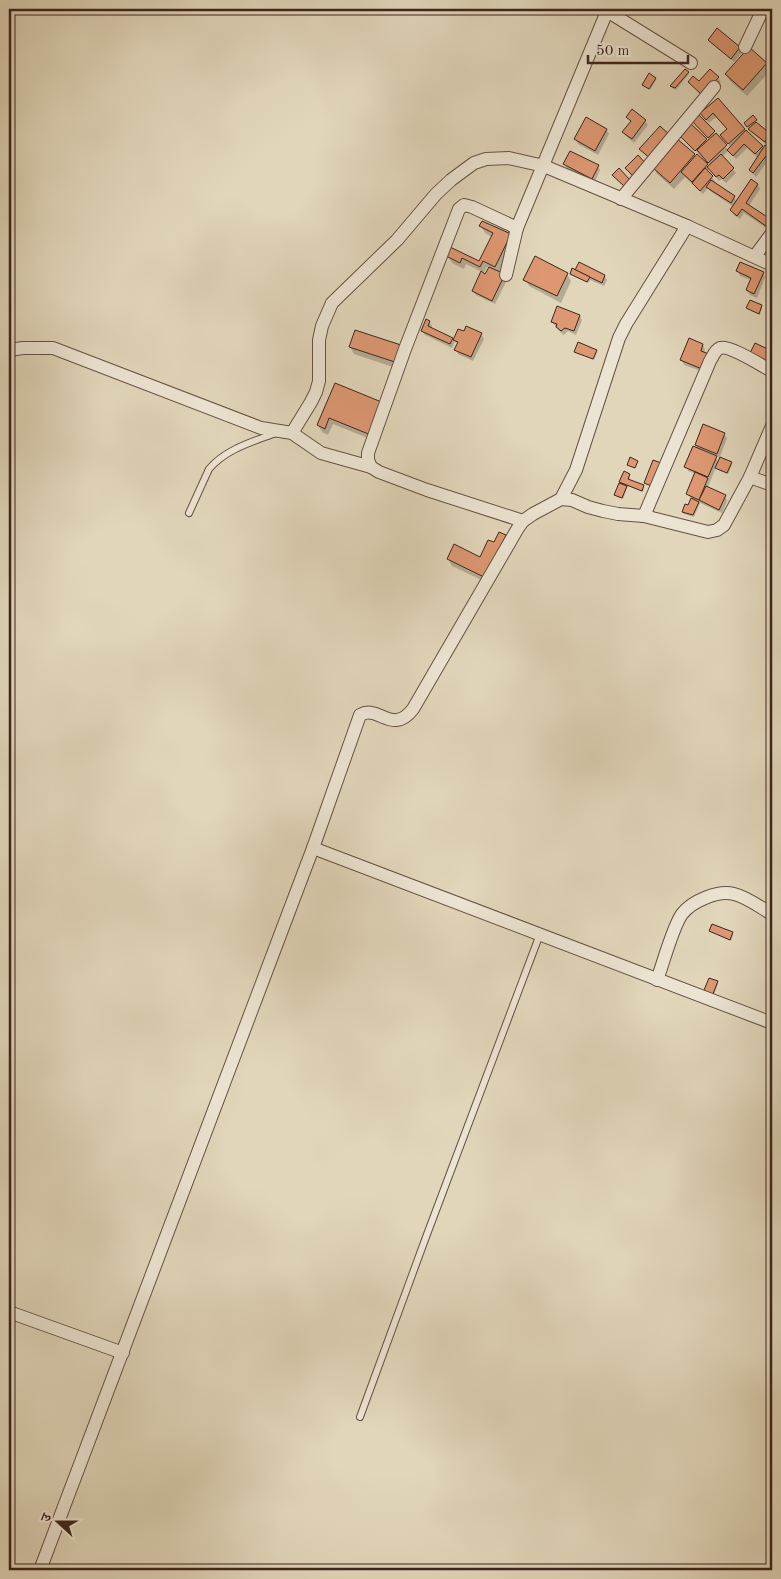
<svg xmlns="http://www.w3.org/2000/svg" width="781" height="1579" font-family="'Old Standard TT','Noto Serif Devanagari',serif">
<style>
.shadow{fill:#0003;fill-rule:evenodd}
.building{fill:#dd9872;stroke:#3c251c}
.lines{fill:none;stroke-linecap:round;stroke-linejoin:round}
.lane-casing{stroke:#655144;stroke-width:8}
.street-casing{stroke:#655144;stroke-width:14}
.lane{stroke:#ece4d2;stroke-width:6}
.street{stroke:#ece4d2;stroke-width:12}
</style>
<rect width="100%" height="100%" fill="#e1d6ba"/>
<filter id="stains"><feTurbulence type="fractalNoise" baseFrequency=".004" numOctaves="4"/><feColorMatrix values="0 0 0 0 .2 0 0 0 0 .09 0 0 0 0 .02 0 0 0 .5 -.17"/></filter>
<radialGradient id="worn" r=".72"><stop offset=".6" stop-color="#630" stop-opacity="0"/><stop offset="1" stop-color="#630" stop-opacity=".3"/></radialGradient>
<g class="shadow">
<path d="M709,40L739,48L742,52L734,62L712,44Z"/>
<path d="M766,64L770,71L747,96L730,81L726,74Z"/>
<path d="M688,73L689,74L676,90L672,88L671,86Z"/>
<path d="M655,78L656,80L650,90L644,86L643,85Z"/>
<path d="M718,78L721,82L705,99L689,82L699,83Z"/>
<path d="M717,100L764,150L767,145L752,133L745,123L752,117L755,123L770,135L772,140L766,147L772,152V162L769,159L756,177L750,170L758,158L747,148L736,159L729,150L722,157L736,173L726,183L722,179L719,181L709,169L707,172L715,181L713,183L734,197L737,203L752,181L758,185L760,189L749,206L772,222V232L744,213L740,219L734,215L732,211L734,207L710,191L708,188L703,194L685,177L674,189L657,174L653,167V162L641,149L694,154L708,168L710,165L680,135L690,124L708,142L710,140L693,121L698,116L728,150L731,147L722,136L728,130L716,117L709,123L704,118Z"/>
<path d="M633,111L645,121L648,125L634,143L626,136L623,132L631,122L628,117Z"/>
<path d="M587,119L607,130L609,134L598,155L578,144L575,139Z"/>
<path d="M565,164L598,166L600,170L595,182L567,169Z"/>
<path d="M481,226L514,242L499,273L507,280L495,304L476,295L473,291L482,272L466,264L464,269L452,263L448,256L451,249L480,262L492,237L485,233ZM487,267L490,268L486,275L483,274Z"/>
<path d="M536,258L567,274L571,281L561,303L529,286L525,279Z"/>
<path d="M738,271L763,273L765,277L757,298L750,295L747,290L751,280L740,276Z"/>
<path d="M571,273L605,276L607,280L604,286L590,280L588,283Z"/>
<path d="M761,306L762,308L760,315L748,308Z"/>
<path d="M580,316L582,320L576,335L568,331L564,335L562,334L552,322Z"/>
<path d="M429,322L432,326L431,329L452,339L453,342L459,330L464,333L481,334L484,339L473,361L458,354L456,350L458,344L455,341L452,348L425,335L422,331Z"/>
<path d="M703,345L705,350L704,353V372L684,365L682,360Z"/>
<path d="M350,347H403L402,370L354,354Z"/>
<path d="M596,351L597,353L594,360L576,352Z"/>
<path d="M335,384L375,441L333,424L328,435L322,432L318,425Z"/>
<path d="M724,434L727,438L720,457L715,456L719,463H731L732,465L728,474L718,470L716,467L708,487L725,496L727,501L722,513L700,503L694,517L684,514L683,512L689,507L692,499L687,494L696,474L688,471L686,466L699,450L696,445Z"/>
<path d="M625,473L630,477L629,480L644,486L643,492L628,486L623,499L617,497L616,495Z"/>
<path d="M505,536L509,543L490,584L452,566L448,559L481,558L494,544Z"/>
<path d="M710,931L732,933L733,935L731,941Z"/>
<path d="M717,982L718,984L712,1000L704,997Z"/>
</g>
<g class="building">
<path d="M717,28L740,47L731,59L708,40Z"/>
<path d="M749,47L767,63L743,90L725,74Z"/>
<path d="M685,69L689,72L675,88L670,86Z"/>
<path d="M710,69L719,77L702,95L688,82L693,76L699,81Z"/>
<path d="M649,73L656,78L649,89L642,85Z"/>
<path d="M718,98L745,129L728,144L720,135L727,129L713,113L706,120L700,113Z"/>
<path d="M632,109L646,120L632,139L622,132L631,121L626,117Z"/>
<path d="M698,114L715,131L708,138L692,121Z"/>
<path d="M753,115L757,120L747,127L744,123Z"/>
<path d="M586,117L607,129L595,151L574,139Z"/>
<path d="M756,122L771,134L765,142L748,129Z"/>
<path d="M690,123L707,139L695,151L679,135Z"/>
<path d="M660,126L671,136L651,159L639,149Z"/>
<path d="M746,130L763,146L755,154L744,144L733,156L727,150Z"/>
<path d="M716,133L727,145L708,163L697,150Z"/>
<path d="M676,138L695,154L670,183L652,167Z"/>
<path d="M765,145L772,150V160L766,156L753,173L749,170Z"/>
<path d="M570,151L599,165L592,179L563,164Z"/>
<path d="M697,154L708,164L692,182L681,172Z"/>
<path d="M721,154L734,168L723,179L719,175L716,177L707,167Z"/>
<path d="M638,155L647,165L635,178L625,168Z"/>
<path d="M619,168L630,180L624,186L612,175Z"/>
<path d="M705,168L713,176L700,191L692,183Z"/>
<path d="M751,179L758,184L746,203L772,220L770,229L742,209L737,216L730,210Z"/>
<path d="M711,180L735,196L731,203L706,187Z"/>
<path d="M482,221L511,234L495,267L483,261L480,267L462,258L460,263L446,256L450,247L479,261L493,233L479,226Z"/>
<path d="M535,256L568,273L557,296L523,280Z"/>
<path d="M579,262L605,275L602,283L575,270Z"/>
<path d="M740,262L764,272L754,294L746,290L751,278L736,271Z"/>
<path d="M489,267L505,274L492,301L472,291L481,271L485,274Z"/>
<path d="M572,268L590,277L587,282L570,274Z"/>
<path d="M750,300L762,305L759,314L746,308Z"/>
<path d="M557,306L580,315L574,331L565,328L561,331L556,327L557,324L551,322Z"/>
<path d="M426,319L430,321L428,326L453,338L450,344L421,331Z"/>
<path d="M466,326L482,333L471,357L454,350L458,342L453,340L458,329L464,331Z"/>
<path d="M355,330L404,346L398,363L349,347Z"/>
<path d="M689,338L703,344L701,351L709,354L702,369L680,360Z"/>
<path d="M578,342L597,350L593,359L574,352Z"/>
<path d="M755,343L772,351V370L748,357Z"/>
<path d="M335,383L384,403L371,435L329,418L325,429L317,425Z"/>
<path d="M703,424L725,433L717,454L695,445Z"/>
<path d="M693,446L717,456L708,477L684,467Z"/>
<path d="M630,457L638,461L635,468L627,465Z"/>
<path d="M720,457L732,462L727,473L715,468Z"/>
<path d="M653,460L664,464L654,487L644,483Z"/>
<path d="M624,471L630,474L628,479L644,485L642,491L619,482Z"/>
<path d="M695,472L708,478L699,500L686,494Z"/>
<path d="M619,483L627,486L622,498L614,495Z"/>
<path d="M706,486L726,495L719,510L699,500Z"/>
<path d="M691,498L699,502L693,515L682,512L685,504L688,505Z"/>
<path d="M499,532L506,535L486,578L447,559L454,544L480,557L488,540L494,542Z"/>
<path d="M712,924L733,932L730,940L709,931Z"/>
<path d="M709,978L718,981L711,999L702,995Z"/>
</g>
<g class="lines">
<g class="lane-casing">
<g id="lane">
<path d="M189,513L209,469C226,449 252,442 276,433"/>
<path d="M360,1417L426,1237L540,934"/>
</g>
</g>
<g class="street-casing">
<g id="street">
<path d="M607,11L691,63"/>
<path d="M745,47L763,9"/>
<path d="M621,199L714,87"/>
<path d="M517,228L472,207L464,205L459,209L405,349L368,453V460L371,467L379,472L427,490L523,521"/>
<path d="M755,256L772,233"/>
<path d="M506,275L517,228L608,9"/>
<path d="M9,350L23,348H53L261,428L292,433L321,453L371,467"/>
<path d="M292,433L311,402L316,392L319,381V340L322,326L332,303L397,240L436,194L451,180L474,163L486,159L509,158L544,166L687,226L772,265"/>
<path d="M750,477L772,485"/>
<path d="M561,499L572,500L588,507L603,511L618,514L644,516L708,532L717,530L724,525L750,477L772,426"/>
<path d="M644,516L710,361C713,356 715,350 720,348C730,345 762,366 772,371"/>
<path d="M313,848L772,1023"/>
<path d="M657,980C663,964 673,926 682,914C692,901 718,890 734,894C747,897 761,908 772,914"/>
<path d="M9,1312L123,1353"/>
<path d="M40,1570L313,848L360,715C379,704 392,736 413,709L518,528L523,521L533,514L561,499L576,470L619,338L626,324L687,226"/>
</g>
</g>
<use href="#lane" class="lane"/>
<use href="#street" class="street"/>
</g>
<rect width="781" height="1579" fill="none" stroke="#e1d6ba" stroke-width="30"/>
<rect x="10" y="10" width="761" height="1559" fill="none" stroke="#3c251c" stroke-width="2.5"/>
<rect x="15" y="15" width="751" height="1549" fill="none" stroke="#3c251c"/>
<g transform="translate(58 1522) rotate(291)" stroke="#ece4d2" stroke-width="4" paint-order="stroke">
<path d="M0-4L9 19L0 12L-9 19Z" fill="#3c251c"/>
<text y="-8" font-size="14" font-weight="bold" text-anchor="middle" fill="#3c251c">उ</text>
</g>
<path d="M588 55v8h100v-8" fill="none" stroke="#3c251c" stroke-width="2.5"/>
<text x="596" y="55" font-size="15" fill="#3c251c" stroke="#ece4d2" stroke-width="4" paint-order="stroke">50 m</text>
<rect width="100%" height="100%" filter="url(#stains)"/>
<rect width="100%" height="100%" fill="url(#worn)"/>
</svg>
